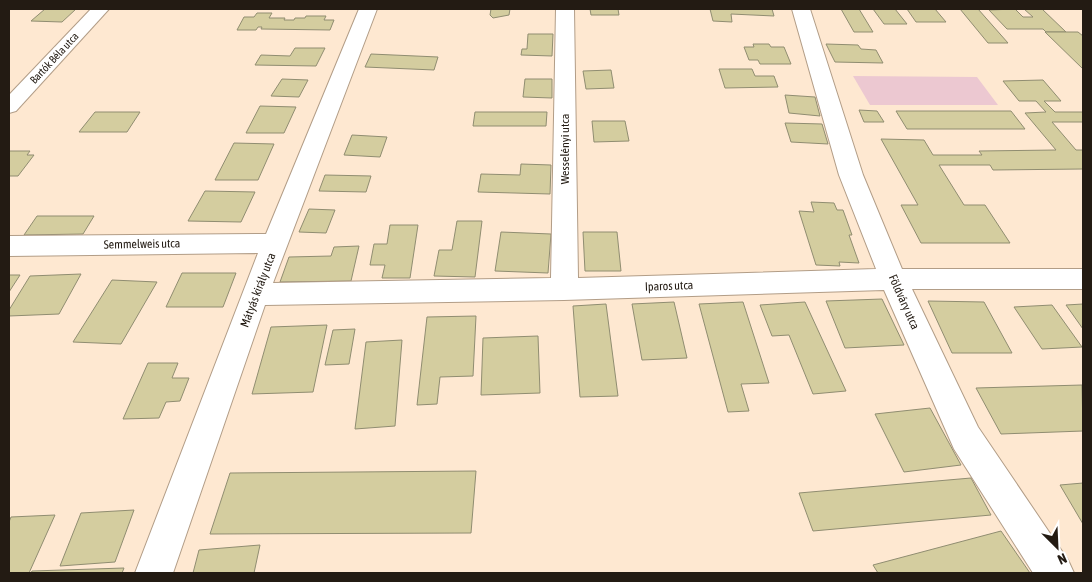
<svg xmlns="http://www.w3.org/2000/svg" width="1092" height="582" font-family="'Asap Condensed',sans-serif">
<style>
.green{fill:#ecc8d1}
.building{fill:#d4cd9f;stroke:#908d71}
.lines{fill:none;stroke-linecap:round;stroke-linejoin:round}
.minor-casing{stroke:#b29d87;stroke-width:2}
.minor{fill:#fff;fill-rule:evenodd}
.labels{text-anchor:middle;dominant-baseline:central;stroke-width:5;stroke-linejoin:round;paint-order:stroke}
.far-street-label{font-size:11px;fill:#231b13;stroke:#fff}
.street-label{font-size:12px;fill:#231b13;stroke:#fff}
</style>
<rect width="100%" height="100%" fill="#fee8d1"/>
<path class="green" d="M853,76L977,77L998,105H870Z"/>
<g class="building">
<path d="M45,9H76L62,22L31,21Z"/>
<path d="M491,9H510L509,15L493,18L490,15Z"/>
<path d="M590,9H618L619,15H591Z"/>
<path d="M710,9H772L774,16L731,14L732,22L713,21Z"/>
<path d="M841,9H859L873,32H854Z"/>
<path d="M873,9H895L907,24H884Z"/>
<path d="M907,9H935L946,22H916Z"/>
<path d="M960,9H978L1008,43H988Z"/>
<path d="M1015,9L1023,17H1033L1024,9H1042L1066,32H1046L1043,29H1007L989,10Z"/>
<path d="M257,13H272L269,18H285L284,20H294L295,18H305L306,16H326L324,20H334L330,30L261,29L262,27H258L256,30H237L244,17H254Z"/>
<path d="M1045,32H1078L1083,36V69Z"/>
<path d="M528,34H553L552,56L521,55L522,49H527Z"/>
<path d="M753,44H769L771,47H784L791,64H760L758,60H749L744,47H754Z"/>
<path d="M826,44L858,45L861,49L876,50L883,63L835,62Z"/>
<path d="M295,48H325L316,66L255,65L261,55L290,56Z"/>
<path d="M371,54L438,57L434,70L365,67Z"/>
<path d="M719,69H752L755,76H774L778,87L725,88Z"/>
<path d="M611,70L614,88L586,89L583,71Z"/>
<path d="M282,79L308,80L299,97L271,96Z"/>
<path d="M525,79H552V98L523,97Z"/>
<path d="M1043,80L1061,101H1044L1055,112H1083V122H1052L1076,150H1083V169L993,170L990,165H939L964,205H985L1010,243H921L901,205H918L881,139L924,140L933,155H982L979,151L1056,150L1025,113L1046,112L1036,101H1019L1003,81Z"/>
<path d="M785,95L815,97L820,116L789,113Z"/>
<path d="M260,106L296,107L284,133H246Z"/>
<path d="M859,110L877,111L884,122H864Z"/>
<path d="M896,111H1011L1025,129H907Z"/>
<path d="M95,112H140L127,132H79Z"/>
<path d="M475,112H547L546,126H473Z"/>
<path d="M592,121H625L629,141L594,142Z"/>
<path d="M785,123L822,124L828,144L791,142Z"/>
<path d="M352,135L387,137L380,157L344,155Z"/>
<path d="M234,143L274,144L258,180H215Z"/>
<path d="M9,151H30L27,155H34L18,176H9Z"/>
<path d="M521,164L551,165L550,194L478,192L481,174L520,175Z"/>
<path d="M325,175L371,176L366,192L319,191Z"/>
<path d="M205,191L255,192L241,222L188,221Z"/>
<path d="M811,202L834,203L837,210H843L852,235H849L859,263L839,262L840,266L816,265L799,211L814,212Z"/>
<path d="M309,209L335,210L326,233L299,232Z"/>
<path d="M37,216H94L83,234L24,235Z"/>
<path d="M457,221H482L475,277L434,276L439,250H452Z"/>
<path d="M390,225H418L410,278H382L385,265H370L374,244H387Z"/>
<path d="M501,232L551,234L548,273L495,271Z"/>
<path d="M583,232H617L621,271H585Z"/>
<path d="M359,246L351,281L280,282L289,257L331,256L334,247Z"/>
<path d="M182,273H236L223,307H166Z"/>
<path d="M81,274L59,314L9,316V310L30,276Z"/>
<path d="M9,275H20L9,292Z"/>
<path d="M112,280L157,282L121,344L73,342Z"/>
<path d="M882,299L904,345L845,348L826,301Z"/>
<path d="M928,301L984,302L1012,353H952Z"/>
<path d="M674,302L687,358L642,360L632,304Z"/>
<path d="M743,302L769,383L741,384L749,411L728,412L699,304Z"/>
<path d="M805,302L846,391L813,394L789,335L772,336L760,305Z"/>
<path d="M606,304L618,396L580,397L573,306Z"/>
<path d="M1083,304V329L1066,305Z"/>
<path d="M1052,305L1082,347L1042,349L1014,307Z"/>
<path d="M476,316L473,376L440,377L437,404L417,405L427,317Z"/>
<path d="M327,325L313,392L252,394L271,327Z"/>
<path d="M355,329L349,364L325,365L333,330Z"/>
<path d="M538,336L540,393L481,395L483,338Z"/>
<path d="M402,340L395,426L355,429L366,342Z"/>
<path d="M148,363H178L172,378H189L180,401L166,402L159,418L123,419Z"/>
<path d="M1082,385L1083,431L1001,434L976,388Z"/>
<path d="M930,408L961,465L904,472L875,414Z"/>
<path d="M476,471L471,533L210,534L230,473Z"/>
<path d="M971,478L991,515L813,531L799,493Z"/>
<path d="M1083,483V524L1060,485Z"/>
<path d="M134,510L115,562L60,566L81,513Z"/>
<path d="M55,515L29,573H9V522L11,517Z"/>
<path d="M1001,531L1030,573H878L873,565Z"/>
<path d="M260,545L254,573H193L199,550Z"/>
<path d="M124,568L122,573H31L32,571Z"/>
</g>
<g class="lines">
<g class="minor-casing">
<g id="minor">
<path d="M91,9H109L16,111L9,113V95Z"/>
<path d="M359,9H377L273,283L551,278L556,9H574L578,278L876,269L839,175L792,9H810L863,175L902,269H1083V289H912L978,427L1068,560L1074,573H1033L954,449L884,290L564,300L265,305L173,573H135L258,253L9,256V236L266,234Z"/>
</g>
</g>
<use href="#minor" class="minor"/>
</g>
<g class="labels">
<g class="far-street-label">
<text transform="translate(54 58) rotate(-47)">Bartók Béla utca</text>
</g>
<g class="street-label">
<text transform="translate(565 149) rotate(-90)">Wesselényi utca</text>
<text transform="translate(142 244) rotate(-1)">Semmelweis utca</text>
<text transform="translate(669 286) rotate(-2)">Iparos utca</text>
<text transform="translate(258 290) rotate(-69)">Mátyás király utca</text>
<text transform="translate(904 302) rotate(66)">Földváry utca</text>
</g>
</g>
<rect width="1092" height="582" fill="none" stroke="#231b13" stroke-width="20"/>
<g transform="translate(1057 547) rotate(156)" stroke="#ffffff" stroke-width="4" paint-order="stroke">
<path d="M0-4L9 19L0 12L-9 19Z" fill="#231b13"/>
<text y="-8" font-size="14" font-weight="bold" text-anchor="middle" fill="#231b13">N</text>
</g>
</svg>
